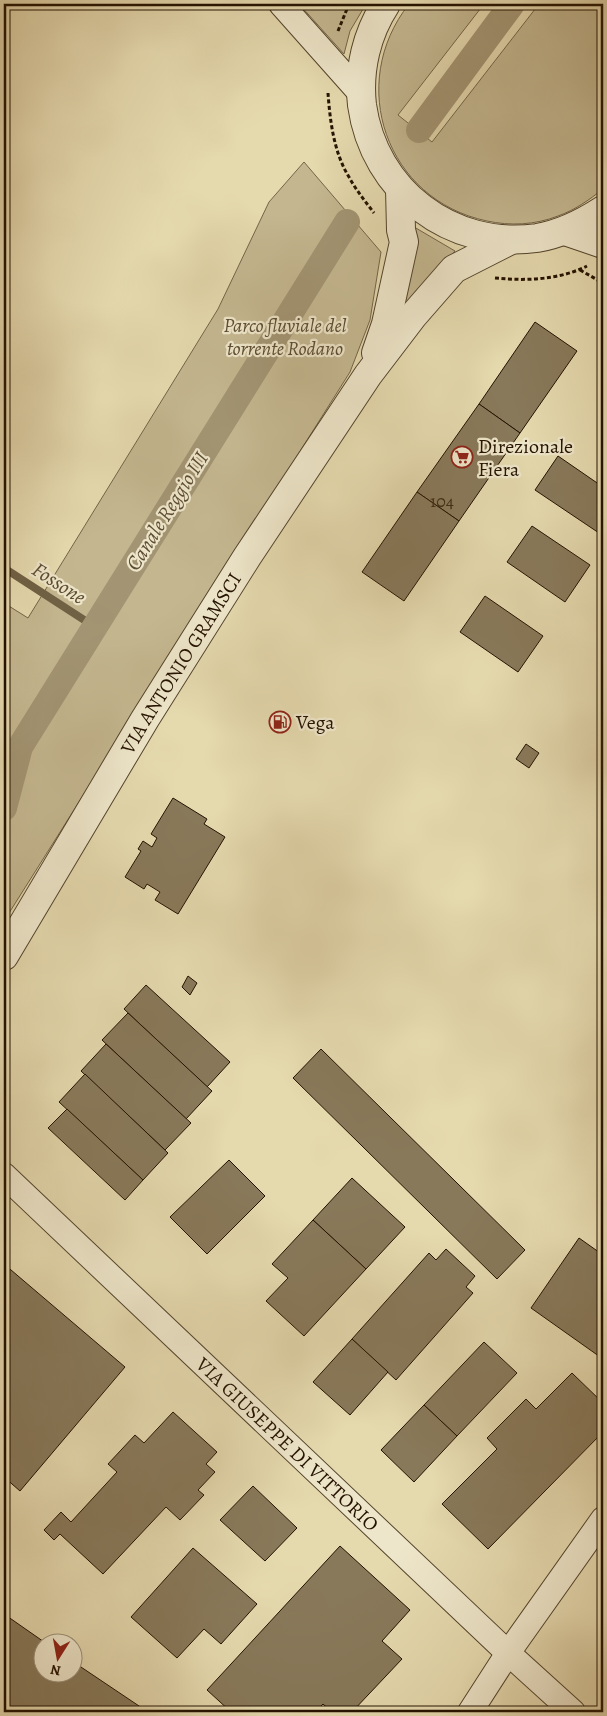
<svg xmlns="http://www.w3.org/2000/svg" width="607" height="1716" font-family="Alegreya,serif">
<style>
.green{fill:#c4b790;stroke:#746448}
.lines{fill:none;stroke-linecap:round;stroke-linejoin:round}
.stream{stroke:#706145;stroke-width:8}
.canal{stroke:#a39573;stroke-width:26}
.building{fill:#88795a;stroke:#241200}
.minor-casing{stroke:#54442c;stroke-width:26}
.tertiary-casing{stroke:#54442c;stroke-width:30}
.path{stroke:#241200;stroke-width:3;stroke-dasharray:4 2.5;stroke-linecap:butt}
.minor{stroke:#eee6ca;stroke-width:24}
.tertiary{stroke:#eee6ca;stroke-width:28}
.labels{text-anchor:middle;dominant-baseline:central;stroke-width:4.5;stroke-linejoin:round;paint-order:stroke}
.number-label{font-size:18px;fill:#3d2c16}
.park-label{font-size:20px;font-style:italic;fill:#5c4c32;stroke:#eee6ca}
.poi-label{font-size:20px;fill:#241200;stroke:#eee6ca;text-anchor:start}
.street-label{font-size:20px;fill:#241200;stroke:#eee6ca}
.water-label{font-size:21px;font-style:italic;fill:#5d4d34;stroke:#eee6ca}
</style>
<rect width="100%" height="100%" fill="#e5d9ae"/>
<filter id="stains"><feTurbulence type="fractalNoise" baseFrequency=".004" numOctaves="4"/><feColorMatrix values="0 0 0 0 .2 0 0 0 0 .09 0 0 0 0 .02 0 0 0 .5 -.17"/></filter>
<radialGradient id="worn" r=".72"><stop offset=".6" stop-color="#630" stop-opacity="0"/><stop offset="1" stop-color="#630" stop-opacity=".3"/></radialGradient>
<g class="green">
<path d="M299,4H366L350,31L344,54Z"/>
<path d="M409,4H484L398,115L432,142L539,4H603V189C589,200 575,210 558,216C535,225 510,226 487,221C386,200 346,84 409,4Z"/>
<path d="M304,162L381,252L370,320L350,372L4,921V603L28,618L218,309L269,202Z"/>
<path d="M409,224L455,251L397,318Z"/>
</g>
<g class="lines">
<path class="stream" d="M4,568L95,627"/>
<g class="canal">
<path d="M419,130L512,4"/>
<path d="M4,808L20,747L347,222"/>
</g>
</g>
<g class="building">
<path d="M535,322L577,351L520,433L479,404Z"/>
<path d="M479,404L520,433L459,521L417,492Z"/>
<path d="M558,456L603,487V533L602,535L535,490Z"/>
<path d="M417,492L459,521L404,601L362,572Z"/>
<path d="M532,526L590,565L565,602L507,562Z"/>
<path d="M485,596L543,636L518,672L460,632Z"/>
<path d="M526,744L539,753L529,768L516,759Z"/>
<path d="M173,798L207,819L204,824L225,837L178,914L155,900L160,892L147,884L144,889L125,877L141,851L138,849L143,841L152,847L157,838L151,834Z"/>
<path d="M188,976L197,983L190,995L182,987Z"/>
<path d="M146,985L230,1062L207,1087L124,1009Z"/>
<path d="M128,1013L212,1091L186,1119L102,1040Z"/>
<path d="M106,1044L191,1123L165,1150L81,1071Z"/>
<path d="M321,1049L525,1250L497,1279L293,1078Z"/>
<path d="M85,1074L168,1153L143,1180L59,1102Z"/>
<path d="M67,1109L143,1180L125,1200L48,1128Z"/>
<path d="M229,1160L265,1196L207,1254L170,1217Z"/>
<path d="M352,1178L405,1227L366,1269L313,1220Z"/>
<path d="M313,1220L366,1269L304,1336L266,1301L288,1278L272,1264Z"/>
<path d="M579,1238L603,1255V1359L531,1308Z"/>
<path d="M446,1249L475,1276L466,1287L473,1293L396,1380L352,1339L429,1253L436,1260Z"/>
<path d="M4,1264L125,1367L20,1491L4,1477Z"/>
<path d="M352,1339L388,1372L350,1415L313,1382Z"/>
<path d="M484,1342L517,1373L457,1436L424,1405Z"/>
<path d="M572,1373L603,1403V1432L488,1549L442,1504L497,1449L487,1438L526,1399L536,1409Z"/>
<path d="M424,1405L457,1436L414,1482L381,1450Z"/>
<path d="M173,1412L217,1452L206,1464L215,1472L198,1490L204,1495L180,1520L166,1507L103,1574L60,1534L54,1540L44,1530L61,1512L71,1522L117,1472L108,1464L135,1435L144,1443Z"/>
<path d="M253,1486L297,1528L265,1561L220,1520Z"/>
<path d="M340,1546L410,1610L382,1641L402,1659L352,1712H332L323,1704L315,1712H231L207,1690Z"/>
<path d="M193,1548L257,1604L221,1644L204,1629L177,1658L131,1617Z"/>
<path d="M4,1614L47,1644H42V1674H72V1661L148,1712H4Z"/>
</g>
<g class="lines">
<g class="minor-casing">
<g id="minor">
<path d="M281,4L361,94"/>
<path id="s1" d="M4,1175L508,1653L573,1712"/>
<path d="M470,1712L508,1653L603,1519"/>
</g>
</g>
<g class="tertiary-casing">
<g id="tertiary">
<path d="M386,4C367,33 358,69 362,105C374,191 451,250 537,238C561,234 583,223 603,210"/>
<path d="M565,231L603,244"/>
<path d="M376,353L386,324L404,242L401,230L400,189"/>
<path id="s2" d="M4,956L145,719L247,557L368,375L413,316L454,269L511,240"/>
</g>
</g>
<g class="path">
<path d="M338,31L349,4"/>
<path d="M328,93C330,121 334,153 349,177C356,190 365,201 374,213"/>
<path d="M580,270L603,283"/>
<path d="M495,278C526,281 559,280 587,266"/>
</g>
<use href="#minor" class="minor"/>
<use href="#tertiary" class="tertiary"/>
</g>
<defs>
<g id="supermarket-ring" transform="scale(1.125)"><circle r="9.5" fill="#eee6ca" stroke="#8f2418" stroke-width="1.5"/><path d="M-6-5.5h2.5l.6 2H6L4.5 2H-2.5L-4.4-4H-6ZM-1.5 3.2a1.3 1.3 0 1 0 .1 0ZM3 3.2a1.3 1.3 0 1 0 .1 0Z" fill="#8f2418"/></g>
<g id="fuel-ring" transform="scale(1.125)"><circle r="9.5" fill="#eee6ca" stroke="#8f2418" stroke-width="1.5"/><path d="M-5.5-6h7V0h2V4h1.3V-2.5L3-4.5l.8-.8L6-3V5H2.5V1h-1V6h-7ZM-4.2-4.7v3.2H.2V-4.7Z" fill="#8f2418"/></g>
</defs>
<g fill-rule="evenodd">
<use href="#supermarket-ring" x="462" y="457"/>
<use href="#fuel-ring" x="280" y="722"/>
</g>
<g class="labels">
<g class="number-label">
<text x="442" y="501">104</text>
</g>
<g class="park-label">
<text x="285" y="325">Parco fluviale del<tspan x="285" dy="23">torrente Rodano</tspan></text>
</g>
<g class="poi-label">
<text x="478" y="446">Direzionale<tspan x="478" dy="23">Fiera</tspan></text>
<text x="296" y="722">Vega</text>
</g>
<g class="street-label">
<text stroke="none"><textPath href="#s2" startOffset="342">VIA ANTONIO GRAMSCI</textPath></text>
<text stroke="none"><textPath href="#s1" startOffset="391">VIA GIUSEPPE DI VITTORIO</textPath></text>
</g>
<g class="water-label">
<text transform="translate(167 511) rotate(-58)">Canale Reggio III</text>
<text transform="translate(59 583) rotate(33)">Fossone</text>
</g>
</g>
<rect width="607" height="1716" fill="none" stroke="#e5d9ae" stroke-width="20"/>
<rect x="5" y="5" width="597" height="1706" fill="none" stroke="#241200" stroke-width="2.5"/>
<rect x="10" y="10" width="587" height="1696" fill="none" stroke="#241200"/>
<g transform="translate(58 1658) rotate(191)"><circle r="24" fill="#eee6ca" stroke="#9d9179"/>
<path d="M0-4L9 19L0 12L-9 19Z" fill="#8f2418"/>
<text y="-8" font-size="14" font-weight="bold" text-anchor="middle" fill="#241200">N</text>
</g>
<rect width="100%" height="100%" filter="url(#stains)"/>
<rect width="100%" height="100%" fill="url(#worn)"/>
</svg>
